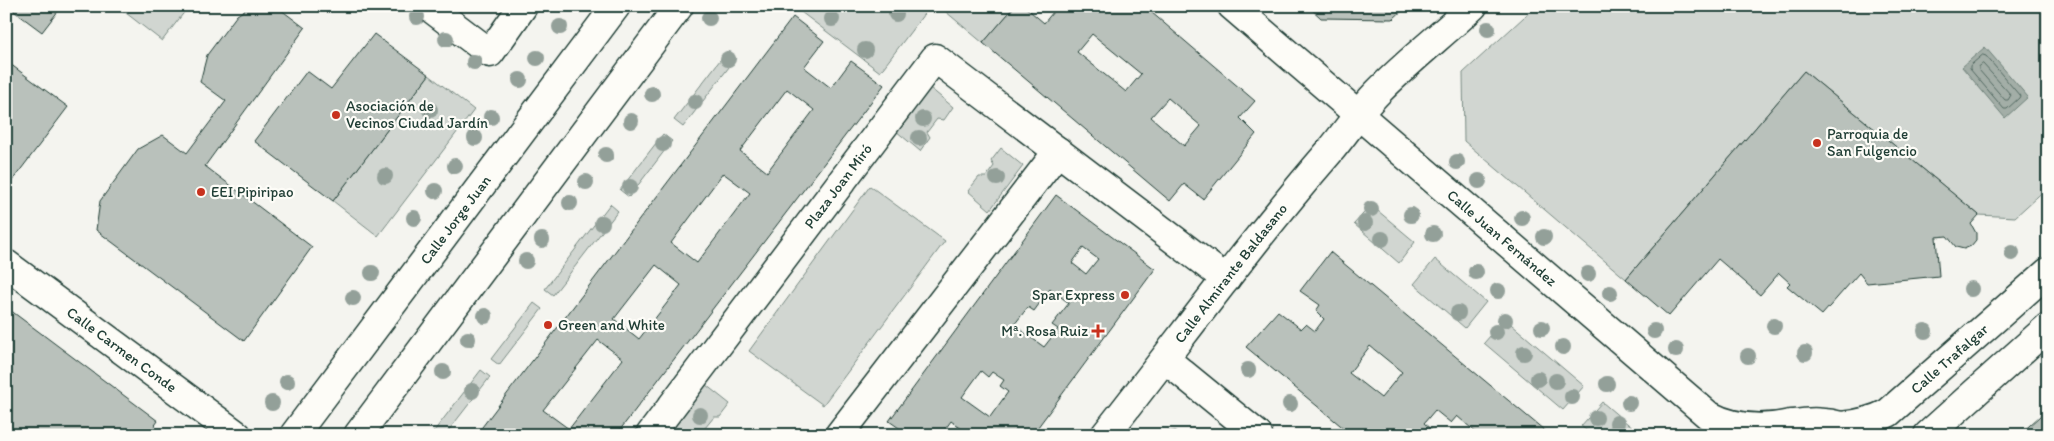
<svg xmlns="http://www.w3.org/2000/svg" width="2054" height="441" font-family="Itim,sans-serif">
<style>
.green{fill:#d1d6d1;stroke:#788a82}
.water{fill:#a3aea7;stroke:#6e8179}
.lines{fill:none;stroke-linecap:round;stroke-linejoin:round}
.shore{stroke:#546a62;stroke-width:1}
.building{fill:#b9c1bb;stroke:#1f3d34;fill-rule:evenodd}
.minor-casing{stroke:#1f3d34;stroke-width:31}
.major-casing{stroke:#1f3d34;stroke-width:31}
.minor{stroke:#fdfcf7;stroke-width:28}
.major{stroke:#fdfcf7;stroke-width:28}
.tree{fill:#93a099}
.poi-dot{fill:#c8321e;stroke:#fdfcf7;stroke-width:2}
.labels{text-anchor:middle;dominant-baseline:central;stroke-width:4.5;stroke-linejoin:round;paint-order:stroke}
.poi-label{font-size:15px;fill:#1f3d34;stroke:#fdfcf7;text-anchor:start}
.street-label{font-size:15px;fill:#1f3d34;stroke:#fdfcf7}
</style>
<rect width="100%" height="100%" fill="#f4f4ef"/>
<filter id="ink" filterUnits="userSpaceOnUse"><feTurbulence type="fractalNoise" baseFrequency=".02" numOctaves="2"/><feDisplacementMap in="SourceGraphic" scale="10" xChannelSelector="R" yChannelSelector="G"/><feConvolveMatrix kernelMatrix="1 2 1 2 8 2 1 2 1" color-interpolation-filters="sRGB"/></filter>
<g filter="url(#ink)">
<g class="green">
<path d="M117,6H189L162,41Z"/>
<path d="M793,6H930L880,72Z"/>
<path d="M939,6H1015L983,43Z"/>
<path d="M1536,6H2048V187L2015,217L1979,215L1804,71L1626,279L1464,141L1463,73Z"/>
<path d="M727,51L736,58L683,127L674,120Z"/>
<path d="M429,75L474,110L378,236L333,201Z"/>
<path d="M930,88L953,107L944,120L937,119L927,132L930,137L920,151L896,131Z"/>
<path d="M663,134L672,141L629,197L620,190Z"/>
<path d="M1001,148L1023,166L990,210L968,191L979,177H986L994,166L991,161Z"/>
<path d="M870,186L945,241L823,405L749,351Z"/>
<path d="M610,204L618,211L553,295L545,289Z"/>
<path d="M1371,205L1415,242L1399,263L1354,224Z"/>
<path d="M1435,259L1486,302L1465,328L1414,284Z"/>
<path d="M534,303L542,309L499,365L491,359Z"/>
<path d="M1505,319L1584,386L1563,410L1484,343Z"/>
<path d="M481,370L490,377L445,435H431Z"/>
<path d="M706,385L730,404L720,417H714L705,428L706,435H681L673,429Z"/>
<path d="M1602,402L1641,435H1592L1581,426Z"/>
</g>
<path class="water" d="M1985,47L2028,97L2005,118L1962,67Z"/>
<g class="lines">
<g class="shore">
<path d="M1983,55L1986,56L2020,96L2019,98L2007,109H2004L1970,69V66Z"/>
<path d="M1983,64L2011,95L2008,100H2005L1979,70V67Z"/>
</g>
</g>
<g class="building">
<path d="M7,6H62L42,32Z"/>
<path d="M251,6H276L305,28L205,166L312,247L244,341L96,230L100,201L138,149L163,135L187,153L226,101L200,82L207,55L237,15Z"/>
<path d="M1015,6H1024L1044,23L1058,6H1144L1255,101L1240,118L1256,134L1203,199L1184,184L1170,201L983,43ZM1092,34L1141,74L1126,92L1077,52ZM1168,98L1201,126L1184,146L1151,117Z"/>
<path d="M1308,6H1407L1393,19L1321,18Z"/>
<path d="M793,17L824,41L804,67L831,88L851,61L884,85L616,435H532L527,431L525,435H476ZM787,89L814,110L767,172L740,151ZM723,173L750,193L697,263L671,243ZM656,265L681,285L639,339L614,319ZM598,340L623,359L569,429L543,410Z"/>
<path d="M374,34L429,75L333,201L254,141L307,71L331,89Z"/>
<path d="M6,61L68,107L9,185L6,183Z"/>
<path d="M1804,71L1979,215L1971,224L1976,233V240L1971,246L1964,249L1956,247L1947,236L1936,237L1939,276L1867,283L1859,273L1822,315L1787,286L1790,283L1779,273L1760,295L1718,259L1669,316L1626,279Z"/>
<path d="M1056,195L1155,269L1032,435H970L951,421L941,435H909L889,421ZM1083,248L1098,259L1086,274L1072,263ZM1050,289L1069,303L1052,325L1058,329L1044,347L1014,325L1028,307L1034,311ZM981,371L988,377L992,372L1004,380L1000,386L1008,392L990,417L962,397Z"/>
<path d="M1330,252L1550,435H1479L1457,416L1451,423L1435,410L1424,423L1437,435H1352L1246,347L1278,311L1301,329L1306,324L1315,331L1324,319L1316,311L1320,305L1300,291ZM1370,346L1402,372L1381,398L1349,373Z"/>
<path d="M6,307L158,421L148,435H6Z"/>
<path d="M2048,409V424L2040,416Z"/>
<path d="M2040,416L2048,424V435H2019Z"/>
<path d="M1175,431L1180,435H1147Z"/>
</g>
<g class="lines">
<g class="minor-casing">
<g id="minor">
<path d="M428,6L490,53L523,6"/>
<path id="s1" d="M6,264L237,435"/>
<path d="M1165,359L1258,435"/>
<path id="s2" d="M1842,426C1858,424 1873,421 1888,413L2048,272"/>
<path id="s3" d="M650,435L935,58L1226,279"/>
<path d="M839,435L1058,151"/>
<path id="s4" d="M1105,435C1180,340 1251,242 1330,151C1347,131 1360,110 1378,92C1407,62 1442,35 1473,6"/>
<path d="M1928,435L2048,327"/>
</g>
</g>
<g class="major-casing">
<g id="major">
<path id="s5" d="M1232,6L1708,415C1734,429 1764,430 1791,424"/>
<path d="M1773,430C1803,419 1835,419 1863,435"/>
<path id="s6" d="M294,435L616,6"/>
<path d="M358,435L679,6"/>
</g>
</g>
<use href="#minor" class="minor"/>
<use href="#major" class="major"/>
</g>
<g class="tree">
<circle cx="896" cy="14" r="8"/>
<circle cx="417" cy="17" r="8"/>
<circle cx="709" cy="18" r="8"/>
<circle cx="832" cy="19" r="8"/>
<circle cx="560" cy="27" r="8"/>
<circle cx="1488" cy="29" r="8"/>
<circle cx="446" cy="39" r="8"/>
<circle cx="865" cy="50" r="8"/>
<circle cx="537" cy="58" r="8"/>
<circle cx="728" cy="59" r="8"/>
<circle cx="474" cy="62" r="8"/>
<circle cx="520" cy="80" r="8"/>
<circle cx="652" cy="94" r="8"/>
<circle cx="695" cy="102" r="8"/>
<circle cx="430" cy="110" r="8"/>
<circle cx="491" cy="117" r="8"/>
<circle cx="923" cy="119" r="8"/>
<circle cx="631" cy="121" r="8"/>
<circle cx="475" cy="138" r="8"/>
<circle cx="919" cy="138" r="8"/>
<circle cx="663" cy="144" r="8"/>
<circle cx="606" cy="155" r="8"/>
<circle cx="1457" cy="162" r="8"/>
<circle cx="455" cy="166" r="8"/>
<circle cx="385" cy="176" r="8"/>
<circle cx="997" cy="178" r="8"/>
<circle cx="1479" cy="181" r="8"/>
<circle cx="586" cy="182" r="8"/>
<circle cx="630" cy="187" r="8"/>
<circle cx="435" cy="191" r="8"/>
<circle cx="570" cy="203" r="8"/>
<circle cx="1371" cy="209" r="8"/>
<circle cx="1411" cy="215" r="8"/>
<circle cx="414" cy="218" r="8"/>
<circle cx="1522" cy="218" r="8"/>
<circle cx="602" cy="223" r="8"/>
<circle cx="1365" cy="223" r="8"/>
<circle cx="1433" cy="234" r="8"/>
<circle cx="1544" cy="237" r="8"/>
<circle cx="1382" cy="239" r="8"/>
<circle cx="542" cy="240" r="8"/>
<circle cx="2012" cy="253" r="8"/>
<circle cx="526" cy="261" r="8"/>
<circle cx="1476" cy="272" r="8"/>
<circle cx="372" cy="273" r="8"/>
<circle cx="1588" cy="274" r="8"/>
<circle cx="1971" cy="289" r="8"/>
<circle cx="1498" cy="291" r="8"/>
<circle cx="1610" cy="293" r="8"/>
<circle cx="353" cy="298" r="8"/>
<circle cx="1458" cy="313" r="8"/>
<circle cx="485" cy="316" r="8"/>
<circle cx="1505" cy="320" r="8"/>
<circle cx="1774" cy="326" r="8"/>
<circle cx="1542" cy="328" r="8"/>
<circle cx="1654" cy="331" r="8"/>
<circle cx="1925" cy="331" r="8"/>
<circle cx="1496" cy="332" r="8"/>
<circle cx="468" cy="339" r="8"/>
<circle cx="1563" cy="347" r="8"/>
<circle cx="1676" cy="350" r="8"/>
<circle cx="1524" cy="353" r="8"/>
<circle cx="1805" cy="353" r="8"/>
<circle cx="1748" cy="356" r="8"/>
<circle cx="1248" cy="370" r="8"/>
<circle cx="443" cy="372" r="8"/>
<circle cx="1538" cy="379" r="8"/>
<circle cx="1556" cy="381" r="8"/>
<circle cx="287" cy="382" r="8"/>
<circle cx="1607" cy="384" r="8"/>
<circle cx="472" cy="391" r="8"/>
<circle cx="1572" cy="397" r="8"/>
<circle cx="272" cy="403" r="8"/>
<circle cx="1629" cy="403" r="8"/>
<circle cx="1290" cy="404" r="8"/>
<circle cx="700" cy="415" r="8"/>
<circle cx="1596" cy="418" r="8"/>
<circle cx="1617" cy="423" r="8"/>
</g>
</g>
<g class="poi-dot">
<circle cx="336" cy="115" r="5"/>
<circle cx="1817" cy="143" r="5"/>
<circle cx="201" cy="192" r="5"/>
<circle cx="1125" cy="295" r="5"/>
<circle cx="548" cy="325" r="5"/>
<path d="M1095.5 323.5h5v5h5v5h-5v5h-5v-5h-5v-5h5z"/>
</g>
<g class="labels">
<g class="poi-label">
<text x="346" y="106">Asociación de<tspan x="346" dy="17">Vecinos Ciudad Jardín</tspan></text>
<text x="1827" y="134">Parroquia de<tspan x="1827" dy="17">San Fulgencio</tspan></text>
<text x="211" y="192">EEI Pipiripao</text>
<text x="1115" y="295" text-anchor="end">Spar Express</text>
<text x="558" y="325">Green and White</text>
<text x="1088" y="331" text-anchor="end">Mª. Rosa Ruiz</text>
</g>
<g class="street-label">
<text stroke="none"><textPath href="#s3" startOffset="312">Plaza Joan Miró</textPath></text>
<text stroke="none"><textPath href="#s6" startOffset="269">Calle Jorge Juan</textPath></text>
<text stroke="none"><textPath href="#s5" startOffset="356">Calle Juan Fernández</textPath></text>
<text stroke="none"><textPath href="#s4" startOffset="205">Calle Almirante Baldasano</textPath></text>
<text stroke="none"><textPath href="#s1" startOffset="144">Calle Carmen Conde</textPath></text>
<text stroke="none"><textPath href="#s2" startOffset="130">Calle Trafalgar</textPath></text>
</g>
</g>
<rect width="2054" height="441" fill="none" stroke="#fdfcf7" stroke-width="25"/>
<rect x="12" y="12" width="2029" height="416" fill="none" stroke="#1f3d34" stroke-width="2" filter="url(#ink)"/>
</svg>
